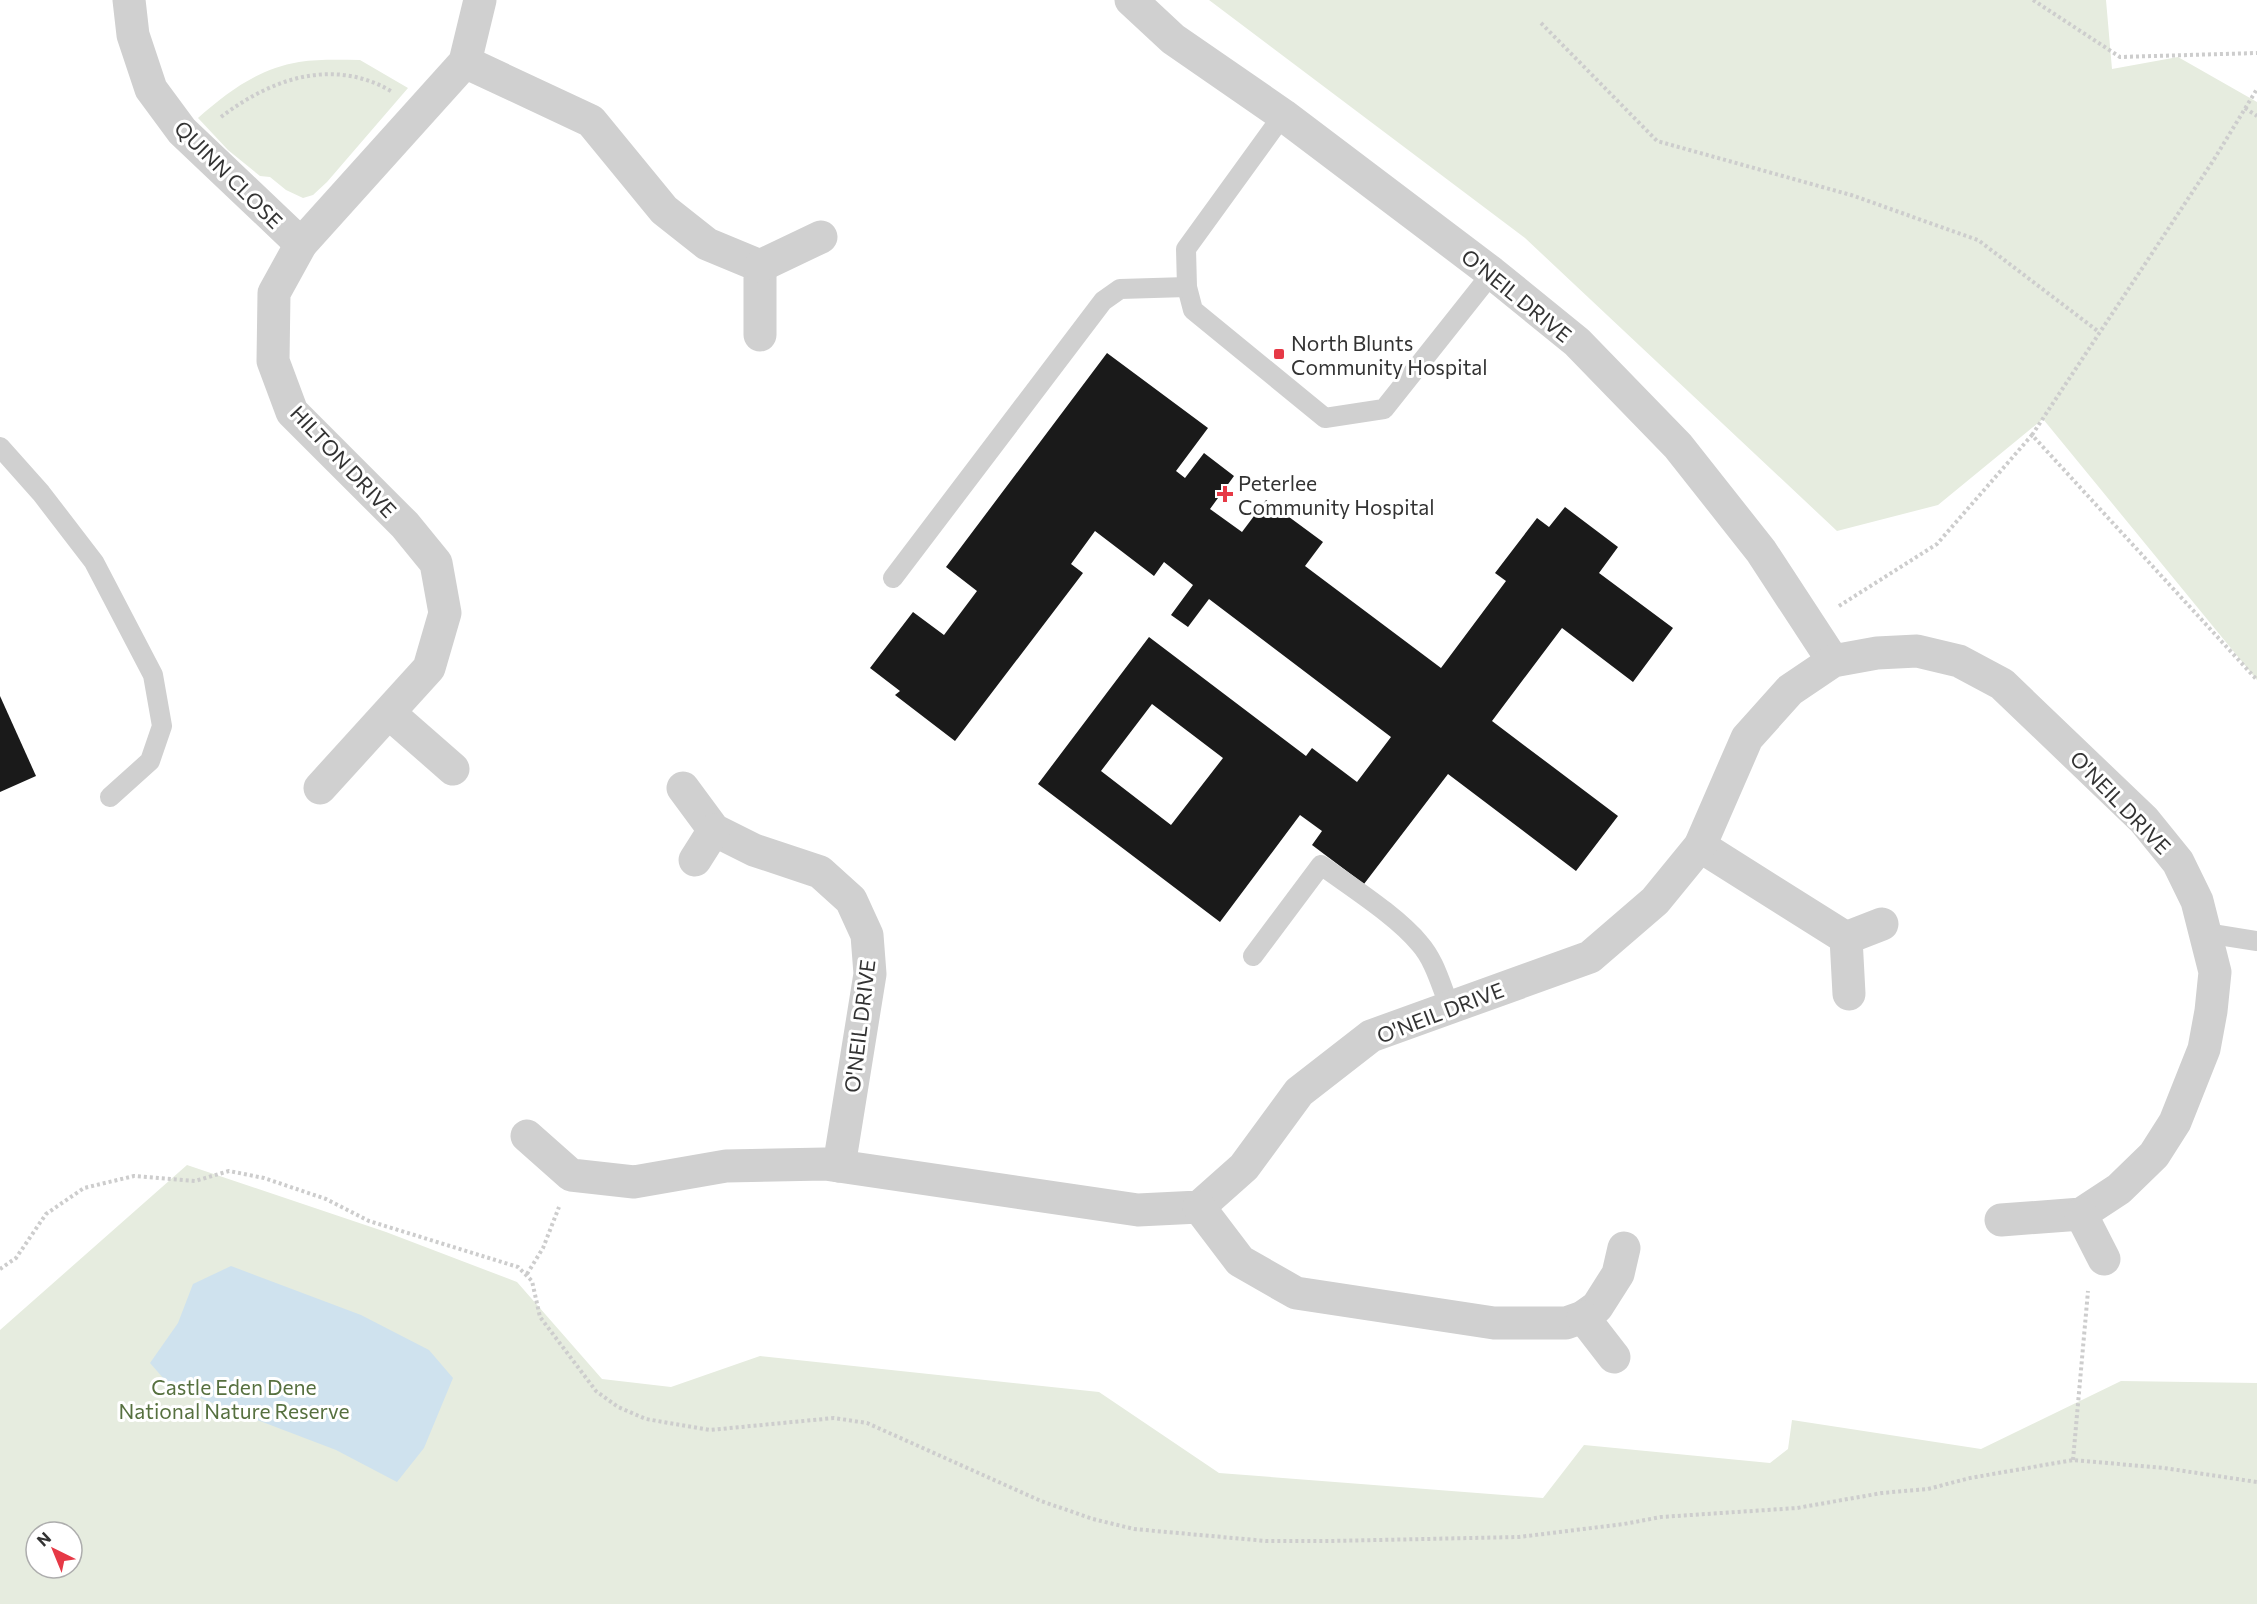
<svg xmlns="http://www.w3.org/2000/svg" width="2257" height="1604" font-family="Commissioner,sans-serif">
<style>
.green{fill:#e6ecdf;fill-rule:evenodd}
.water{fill:#cfe2ee}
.building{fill:#1a1a1a;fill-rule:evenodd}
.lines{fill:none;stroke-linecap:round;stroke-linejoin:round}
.path{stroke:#cdcdcd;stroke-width:4;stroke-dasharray:3 3;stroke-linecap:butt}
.lane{stroke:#d0d0d0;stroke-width:20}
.street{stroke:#d0d0d0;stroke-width:33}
.poi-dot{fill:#e63946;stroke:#fff;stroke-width:2}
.labels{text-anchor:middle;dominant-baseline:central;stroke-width:6;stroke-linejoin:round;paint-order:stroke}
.street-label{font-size:21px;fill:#333;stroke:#fff}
.poi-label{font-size:21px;fill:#333;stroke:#fff;text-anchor:start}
.park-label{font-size:21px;fill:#56703f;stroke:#fff}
</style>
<rect width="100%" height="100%" fill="#fff"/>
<g class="green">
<path d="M1209,0H2106L2112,69L2178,57L2257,102V680L2043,419L1938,505L1837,531L1525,238Z"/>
<path d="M360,60L408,88L327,182L313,195L303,198L286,190L270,177L260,176L228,150L198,118C229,91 258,69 299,62C319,59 340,60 360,60Z"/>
<path d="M187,1165L386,1232L517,1282L602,1379L671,1387L760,1356L1099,1392L1219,1473L1543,1498L1584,1445L1770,1463L1788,1449L1792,1420L1981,1449L2121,1381L2257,1383V1604H0V1330ZM36,1532H72V1568H36Z"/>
</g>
<path class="water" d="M231,1266L361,1315L429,1350L453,1378L424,1448L397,1482L336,1450L171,1387L150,1363L178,1323L193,1284Z"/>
<g class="building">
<path d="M1107,353L1208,428L1176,471L1185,478L1204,453L1234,476L1210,509L1242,532L1266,500L1323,542L1305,566L1441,668L1506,581L1495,573L1537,518L1549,527L1565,507L1618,547L1599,573L1673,628L1633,682L1562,628L1492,721L1618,816L1576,871L1448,774L1364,884L1312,845L1322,831L1300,815L1220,922L1038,784L1149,637L1306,756L1312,748L1357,782L1391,737L1209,599L1188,627L1171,615L1193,585L1164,562L1154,576L1095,531L1071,564L1083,573L955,741L895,695L900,691L870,668L913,612L944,635L977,591L946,567ZM1152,704L1223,758L1171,825L1101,771Z"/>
<path d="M0,696L36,776L0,792Z"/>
</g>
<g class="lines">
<g class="path">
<path d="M2033,0L2120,57L2257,53"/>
<path d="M1541,23L1657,141L1851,195L1978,240L2099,332"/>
<path d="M2245,108L2257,116"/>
<path d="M221,117C271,79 332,57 391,91"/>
<path d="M2032,435L2213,161L2257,89"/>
<path d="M1839,606L1937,544L2032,435L2257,680"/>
<path d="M0,1269L16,1258L46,1214L84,1188L134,1176L195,1181L229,1171L264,1178L326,1199L369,1221L518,1267L532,1281L540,1317L596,1391L618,1407L646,1419L710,1430L834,1418L867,1423L1041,1501L1093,1519L1134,1529L1266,1541H1330L1519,1537L1624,1524L1661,1517L1797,1508L1882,1493L1928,1489L1970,1478L2073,1460L2164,1468L2257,1482"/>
<path d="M527,1274L543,1248L559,1207"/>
<path d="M2073,1460L2088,1291"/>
</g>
<g class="lane">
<path d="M1283,115L1186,249L1187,287L1193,310L1325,418L1384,409L1492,273"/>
<path d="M0,447L41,493L94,562L153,675L162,726L150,761L110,797"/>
<path d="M893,578L1103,301L1120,289L1187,287"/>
<path d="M2206,933L2257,941"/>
<path d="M1253,956L1321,865C1351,887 1397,916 1420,944C1435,961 1441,986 1450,1007"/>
</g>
<g class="street">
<path d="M129,0L133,35L151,89L182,131L301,244"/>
<path d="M1131,0L1173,39L1283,115L1492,273L1577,342L1678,446L1761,551L1833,661"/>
<path d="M465,62L591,121L664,210L707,244L760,266V335"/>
<path d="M760,266L821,237"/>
<path d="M389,713L453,769"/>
<path d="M320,788L429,668L445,613L436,563L405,525L292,412L273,361L274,293L301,244L465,62L480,0"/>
<path d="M683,788L714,830L754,850L820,872L851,900L867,935L870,974L839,1166"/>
<path d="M1700,846L1846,938"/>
<path d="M695,860L714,830"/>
<path d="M1849,994L1846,938L1882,924"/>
<path d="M527,1136L571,1175L634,1182L726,1166L825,1164L1138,1210L1199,1207L1244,1167L1299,1092L1371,1036L1590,957L1655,901L1700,846L1747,738L1790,690L1833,661L1877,653L1917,651L1959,661L2002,684L2144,820L2178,862L2197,901L2215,972L2211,1011L2204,1049L2175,1122L2154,1155L2119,1189L2081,1214L2001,1220"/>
<path d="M1199,1207L1240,1261L1296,1293L1494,1323H1566L1583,1317L1597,1307L1618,1274L1624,1248"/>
<path d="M2081,1214L2104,1259"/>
<path d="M1583,1317L1614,1357"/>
</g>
</g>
<g class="poi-dot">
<rect x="1273" y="348" width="12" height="12" rx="3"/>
<path d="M1222 485h6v6h6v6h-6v6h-6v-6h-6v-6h6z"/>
</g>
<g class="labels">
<g class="street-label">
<text transform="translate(229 174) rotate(45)">QUINN CLOSE</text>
<text transform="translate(1517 295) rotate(39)">O'NEIL DRIVE</text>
<text transform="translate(344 461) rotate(47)">HILTON DRIVE</text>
<text transform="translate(2121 802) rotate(46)">O'NEIL DRIVE</text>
<text transform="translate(1440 1012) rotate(-21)">O'NEIL DRIVE</text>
<text transform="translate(859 1026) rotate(-83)">O'NEIL DRIVE</text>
</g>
<g class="poi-label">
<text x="1291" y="342">North Blunts<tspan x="1291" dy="24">Community Hospital</tspan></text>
<text x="1238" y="482">Peterlee<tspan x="1238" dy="24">Community Hospital</tspan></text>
</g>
<g class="park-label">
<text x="234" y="1386">Castle Eden Dene<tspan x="234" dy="24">National Nature Reserve</tspan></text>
</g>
</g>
<g transform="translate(54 1550) rotate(317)"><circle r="28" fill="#ffffff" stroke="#adadad" stroke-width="1.5"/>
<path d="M0-4.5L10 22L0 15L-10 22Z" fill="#e63946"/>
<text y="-9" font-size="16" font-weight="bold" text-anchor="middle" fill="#333333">N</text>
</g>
</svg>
